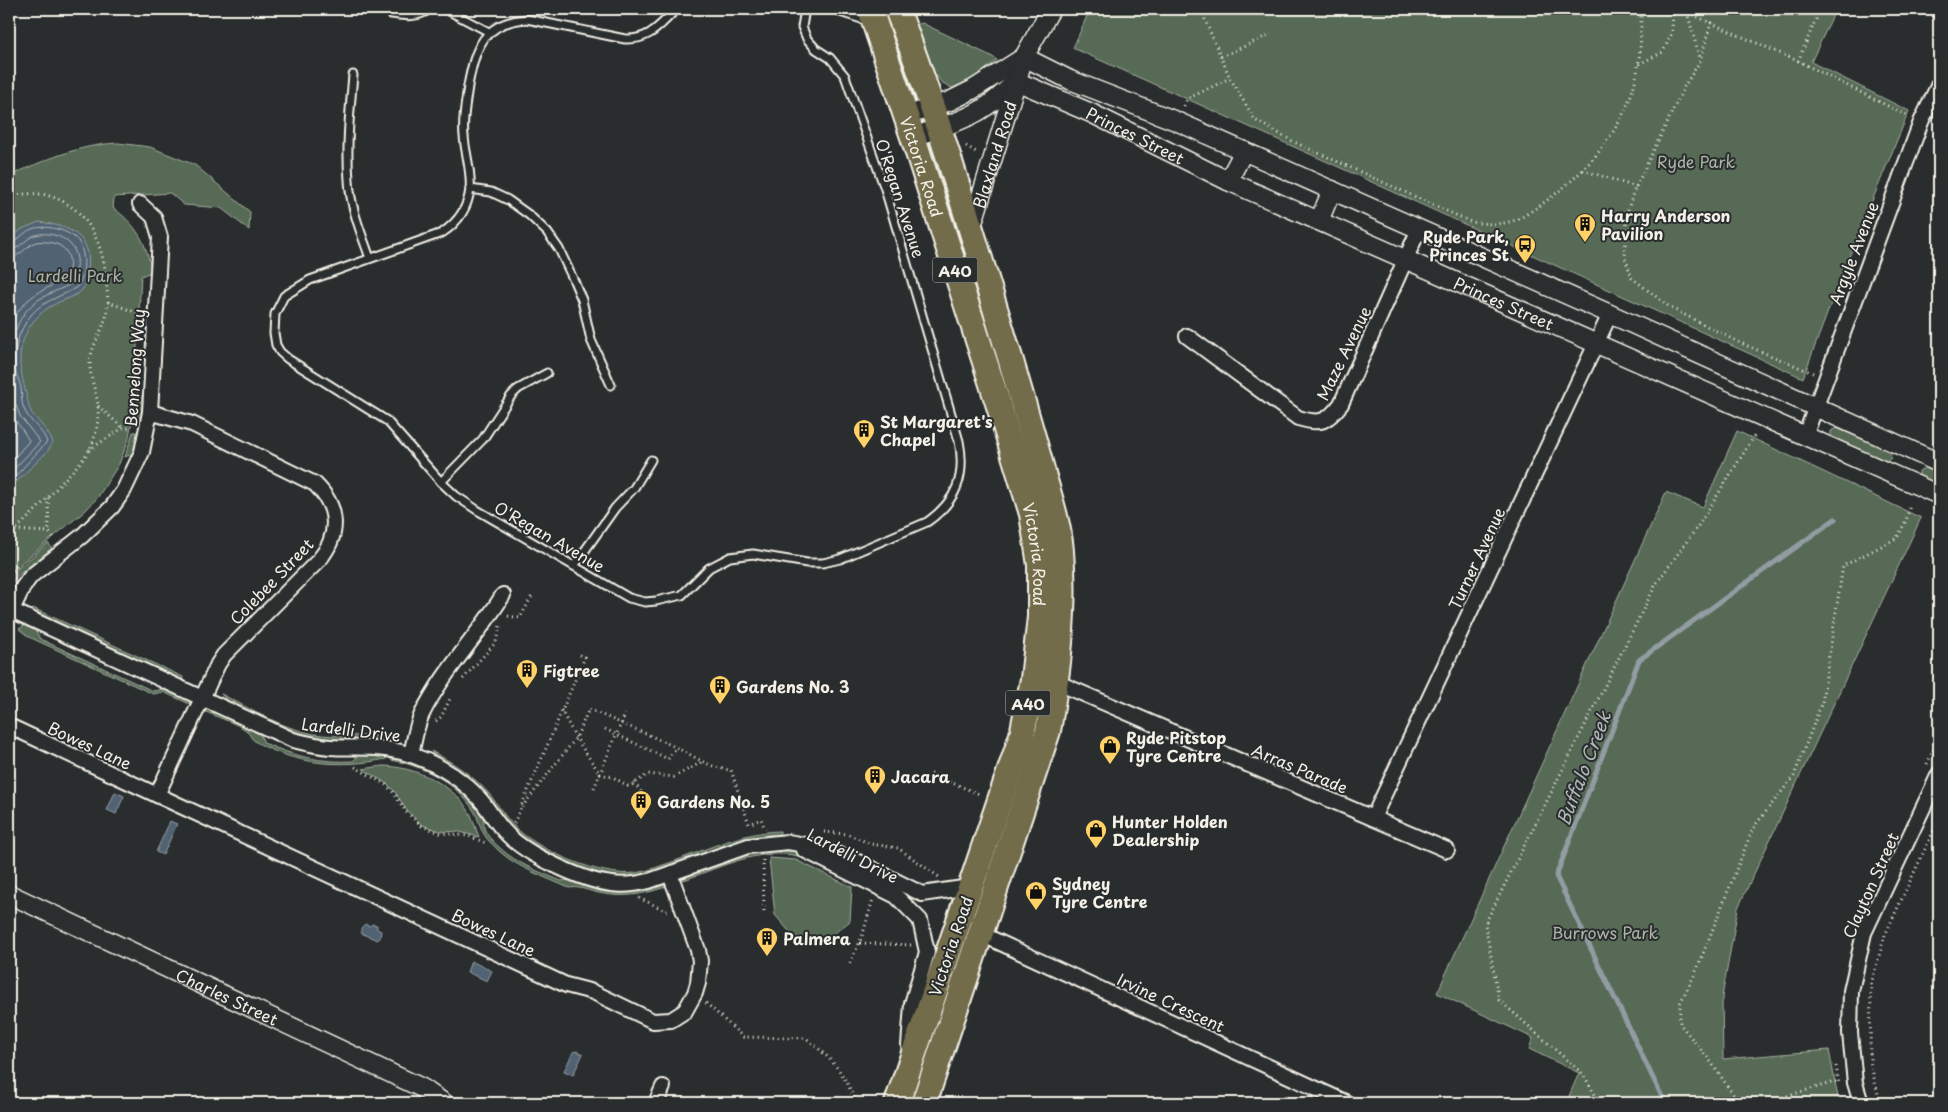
<svg xmlns="http://www.w3.org/2000/svg" width="1948" height="1112" font-family="'Playpen Sans',sans-serif">
<style>
.green{fill:#566b57;stroke:#a5aea0}
.water{fill:#516373;stroke:#929ca2}
.lines{fill:none;stroke-linecap:round;stroke-linejoin:round}
.shore{stroke:#b3b8b9;stroke-width:1}
.stream{stroke:#929ca2;stroke-width:5}
.service-casing{stroke:#f4f1e8;stroke-width:11}
.minor-casing{stroke:#f4f1e8;stroke-width:18}
.tertiary-casing{stroke:#f4f1e8;stroke-width:21}
.trunk-casing{stroke:#f4f1e8;stroke-width:28}
.path{stroke:#f4f1e8;stroke-width:3;stroke-dasharray:1 4;stroke-linecap:butt}
.service{stroke:#2a2d2e;stroke-width:7}
.minor{stroke:#2a2d2e;stroke-width:14}
.tertiary{stroke:#2a2d2e;stroke-width:18}
.trunk{stroke:#726c4b;stroke-width:24}
.labels{text-anchor:middle;dominant-baseline:central;stroke-width:4;stroke-linejoin:round;paint-order:stroke}
.shield{fill:#2a2d2e;stroke:#b7b6b0;stroke-width:1}
.shield-label{font-size:15px;font-weight:bold;fill:#f4f1e8}
.street-label{font-size:16px;fill:#f4f1e8;stroke:#2a2d2e}
.park-label{font-size:16px;fill:#adb5a7;stroke:#2a2d2e}
.poi-label{font-size:16px;font-weight:bold;fill:#f4f1e8;stroke:#2a2d2e;text-anchor:start}
.water-label{font-size:18px;font-style:italic;fill:#b3b8b9;stroke:#2a2d2e}
</style>
<rect width="100%" height="100%" fill="#2a2d2e"/>
<filter id="ink" filterUnits="userSpaceOnUse"><feTurbulence type="fractalNoise" baseFrequency=".02" numOctaves="2"/><feDisplacementMap in="SourceGraphic" scale="10" xChannelSelector="R" yChannelSelector="G"/><feConvolveMatrix kernelMatrix="1 2 1 2 8 2 1 2 1" color-interpolation-filters="sRGB"/></filter>
<g filter="url(#ink)">
<g class="green">
<path d="M1090,9H1836L1811,62L1909,111L1842,274L1803,378L1321,159L1073,48Z"/>
<path d="M922,23L991,56L997,60L975,78L952,88L941,82L932,70L916,25Z"/>
<path d="M118,143L150,147L195,165L250,212L249,230L221,208L184,205L170,193L114,197L113,208C136,224 148,244 151,272L141,276L133,417L128,441L119,464L98,497L85,511L9,573V176C45,160 78,145 118,143Z"/>
<path d="M137,391L143,398L141,425L134,424Z"/>
<path d="M1836,428L1886,448L1890,453L1891,458L1886,462L1881,461L1835,440L1831,437V431Z"/>
<path d="M1737,431L1921,518L1738,908L1722,997L1723,1059L1829,1050L1839,1103H1566L1579,1073L1529,1049L1533,1038L1437,993L1666,492L1703,507Z"/>
<path d="M133,432H140L132,454L125,457Z"/>
<path d="M1924,468L1939,473V487L1919,476V471Z"/>
<path d="M48,543L52,548L16,577L9,588V576Z"/>
<path d="M33,608L183,677L182,681L42,615Z"/>
<path d="M25,625L36,631L40,639L153,691L163,689L189,701L190,704L163,692L153,694L29,637L19,629Z"/>
<path d="M221,694C251,709 281,728 314,734C339,738 364,734 388,737V741L329,739L298,734L230,703Z"/>
<path d="M207,709L260,734L264,743C293,756 321,763 353,761L359,755L386,757V759C341,768 296,765 256,742C251,739 250,734 246,730C238,724 214,716 204,711Z"/>
<path d="M431,751C454,763 474,776 491,796C499,806 505,817 514,826C537,850 602,878 635,873C649,871 662,865 675,861C709,848 743,832 780,831V834C732,835 691,862 646,874C631,877 615,878 600,874C577,868 530,845 513,829C497,813 488,793 471,779C459,768 441,763 431,751Z"/>
<path d="M391,757C428,764 462,784 482,816C485,821 483,822 484,827C485,835 495,843 500,848C517,864 540,872 561,881C574,878 584,887 598,890C621,896 643,892 664,885L665,887C643,895 622,898 599,893C588,891 580,886 569,888C545,877 517,868 498,850C492,844 486,839 483,832C479,825 478,817 474,811C456,782 423,766 391,760Z"/>
<path d="M382,766C414,766 456,785 471,815C474,822 476,830 479,837L460,832L440,831L422,825L407,811L395,792L387,784L363,769Z"/>
<path d="M774,850L796,852L806,855L897,903L914,923L895,905L870,890L806,858C763,845 724,866 684,880L683,878L750,854Z"/>
<path d="M769,858L796,860L852,887L850,921L827,939L794,937L775,915Z"/>
</g>
<g class="water">
<path d="M39,222C69,226 93,235 88,270C87,278 87,285 81,291C74,297 65,299 57,303C38,312 25,328 21,349C20,354 20,359 20,364C20,368 29,409 31,412C39,422 48,431 53,442L48,451L9,489V240L22,229Z"/>
<path d="M115,792L124,796L116,814L107,810Z"/>
<path d="M170,821L177,824L163,855L156,852Z"/>
<path d="M365,924L369,926L373,924L377,925V929L381,931L380,938L377,940L361,933V928Z"/>
<path d="M471,961L492,971L487,981L467,972Z"/>
<path d="M576,1051L583,1054L573,1075L564,1071L573,1052Z"/>
</g>
<g class="lines">
<g class="shore">
<path d="M9,244C18,242 23,232 32,229C46,224 70,230 79,242C81,245 82,250 83,254C85,264 84,279 77,287C66,294 53,298 42,305C24,317 13,344 15,366C15,374 20,381 21,388C22,397 21,403 25,411C30,422 43,430 47,442L9,483"/>
<path d="M9,250C22,249 27,235 40,234C61,232 80,245 77,268C76,273 76,278 73,283C62,289 49,293 38,300C18,314 11,338 9,361"/>
<path d="M9,257C22,257 25,246 36,242C40,241 44,242 48,242C69,245 73,259 67,277C37,295 29,292 9,325"/>
<path d="M9,369L15,390V403L20,416L40,442L9,474"/>
<path d="M9,407C14,421 23,429 29,441L9,464"/>
</g>
<path class="stream" d="M1665,1103L1556,876L1639,660L1835,519"/>
<g class="service-casing">
<g id="service">
<path d="M445,9L489,32"/>
<path d="M677,9C659,25 651,40 625,39L527,19C483,22 475,48 468,86C466,102 462,120 464,136C465,153 472,172 470,189C468,208 457,223 442,233L310,280L284,296L275,314L274,333L276,345L280,352L288,359L387,421L441,482L456,496L477,510L629,598L645,602L656,601L682,595L709,568L730,557L753,554L807,563H823L840,559L927,522C957,501 966,476 959,441L885,189L845,76L830,58L816,49L807,39L802,27L805,9"/>
<path d="M391,14C405,16 417,18 430,9"/>
<path d="M353,75C350,110 346,145 349,180C350,206 361,233 370,258"/>
<path d="M470,189L491,192L508,200L529,215L547,232L559,249L574,281L582,300L591,340L611,385"/>
<path d="M441,482L483,439L511,396L518,389L547,373"/>
<path d="M574,566L615,508L634,488L651,460"/>
</g>
</g>
<g class="minor-casing">
<g id="minor">
<path d="M842,9L873,19"/>
<path d="M1187,336L1298,418C1321,425 1327,422 1341,404L1419,229"/>
<path d="M1805,436L1921,122L1939,84"/>
<path d="M9,609L293,740C305,743 317,746 330,747C345,748 360,747 376,748C393,749 411,754 427,761C449,771 469,785 484,804C491,814 498,825 507,834C527,855 583,881 612,884C625,886 637,884 649,881L748,846L788,842L817,847L858,862L922,894L970,887"/>
<path d="M12,610L23,587L31,576L82,536L112,507L124,490L142,452L150,412L160,237L154,217L140,204"/>
<path d="M1056,682L1447,850"/>
<path d="M9,726L157,795L218,664L224,655L319,560C340,535 339,507 315,484L192,424L150,412"/>
<path d="M411,755C414,742 416,726 422,714C444,670 478,636 503,595"/>
<path d="M157,795L566,985L593,992L653,1021L671,1020L685,1011L695,993L698,983L700,961L698,950L670,874"/>
<path d="M1373,818L1610,314"/>
<path d="M804,850L896,896L920,920L927,952L912,1004L909,1046"/>
<path d="M979,933L1347,1103"/>
<path d="M656,1103L663,1087"/>
<path d="M1861,1103L1855,1083L1850,1033L1851,991L1864,933L1939,774"/>
</g>
</g>
<g class="tertiary-casing">
<g id="tertiary">
<path d="M1024,57L1070,80L1176,121L1610,314L1939,463"/>
<path d="M906,116L950,101L972,90L1024,57"/>
<path id="s1" d="M913,137C935,129 959,123 979,111C993,103 1005,92 1016,81L1091,113L1228,181L1939,495"/>
<path d="M1228,181L1244,151"/>
<path d="M1319,221L1332,190"/>
<path id="s2" d="M971,229L1024,57L1051,9"/>
<path id="s3" d="M9,894L422,1088L444,1103"/>
</g>
</g>
<g class="trunk-casing">
<g id="trunk">
<path id="s4" d="M870,9L913,137L998,403L1032,514L1040,565V617L1033,679L1022,735L897,1103"/>
<path d="M897,9C941,124 975,243 1011,361C1022,400 1034,438 1044,477C1051,501 1059,526 1061,551C1066,611 1058,672 1048,731L924,1103"/>
</g>
</g>
<g class="path">
<path d="M1203,9L1205,20L1230,78L1255,120L1294,142L1471,222C1488,224 1504,226 1520,218C1526,215 1533,210 1539,206C1579,179 1617,139 1632,92C1641,65 1641,37 1641,9"/>
<path d="M1685,9L1687,12L1711,23"/>
<path d="M1687,12L1700,59"/>
<path d="M1221,57L1271,34"/>
<path d="M1798,61L1816,19L1815,9"/>
<path d="M1639,64L1663,52L1672,33L1673,9"/>
<path d="M1184,106L1187,99L1230,78"/>
<path d="M966,146L976,152"/>
<path d="M1583,170L1636,187"/>
<path d="M9,195C21,195 34,192 46,195C89,206 104,246 107,285C107,294 109,303 107,312C104,331 90,345 90,365C90,379 97,393 98,406C99,421 96,438 89,450C83,461 73,470 65,479C47,499 29,518 9,535"/>
<path d="M108,302L140,314"/>
<path d="M1813,373L1738,342L1671,308L1632,278L1625,258L1627,213L1633,193L1684,87L1700,61L1711,23L1798,61L1908,116"/>
<path d="M98,406L123,428"/>
<path d="M89,450L123,428H131"/>
<path d="M48,498L49,532"/>
<path d="M15,530L49,532L54,538"/>
<path d="M9,574L18,566"/>
<path d="M508,616L520,618L532,596"/>
<path d="M463,679L496,642L500,626"/>
<path d="M561,710L576,738L600,774L613,777L628,786L632,785L648,774L674,777L702,762"/>
<path d="M436,721L441,717L451,697"/>
<path d="M605,729L668,759L676,748"/>
<path d="M1927,764L1939,737"/>
<path d="M355,767L386,785L394,793L406,812L422,826L440,833L469,836L488,844"/>
<path d="M931,774L979,794"/>
<path d="M634,783L647,799"/>
<path d="M594,788L625,714"/>
<path d="M522,807L576,738L589,709C619,723 651,735 681,750C697,758 712,769 731,770L749,824L761,819L765,829"/>
<path d="M514,823L585,657L580,655"/>
<path d="M824,832L847,834L871,844L898,848L939,877"/>
<path d="M763,860L764,912"/>
<path d="M639,898L667,911"/>
<path d="M860,943L911,945"/>
<path d="M850,963L862,937L873,899"/>
<path d="M706,1003L743,1037L806,1038C832,1059 844,1072 856,1103"/>
<path d="M1836,1066L1839,1084"/>
<path d="M1600,1103L1583,1074L1499,1000L1485,924L1656,584L1698,526L1755,435"/>
<path d="M1739,1103L1711,1062L1680,1024V1003L1695,974L1753,828L1794,776L1822,702L1843,566L1897,538L1906,521L1910,505"/>
<path d="M1763,1103L1838,1081"/>
<path d="M1880,1103L1870,1061L1871,984L1885,935L1939,819"/>
</g>
<use href="#service" class="service"/>
<use href="#minor" class="minor"/>
<use href="#tertiary" class="tertiary"/>
<use href="#trunk" class="trunk"/>
</g>
</g>
<defs>
<g id="building-pin" transform="scale(1.125)"><path d="M0 17L-7.5 6A9.5 9.5 0 1 1 7.5 6Z" fill="#ffd166" stroke="#2a2d2e"/><path d="M-4-6H4V6H1V3H-1V6H-4ZM-2.5-4.3h1.7v1.8h-1.7ZM.8-4.3h1.7v1.8H.8ZM-2.5-1h1.7V.8h-1.7ZM.8-1h1.7V.8H.8Z" fill="#111"/></g>
<g id="bus-pin" transform="scale(1.125)"><path d="M0 17L-7.5 6A9.5 9.5 0 1 1 7.5 6Z" fill="#ffd166" stroke="#2a2d2e"/><path d="M-5-6H5V4H4V6H2V4H-2V6H-4V4H-5ZM-3.5-4V0h7V-4ZM-3.5 1.2v1.5H-2V1.2ZM2 1.2v1.5H3.5V1.2Z" fill="#111"/></g>
<g id="shop-pin" transform="scale(1.125)"><path d="M0 17L-7.5 6A9.5 9.5 0 1 1 7.5 6Z" fill="#ffd166" stroke="#2a2d2e"/><path d="M-5-2.5h2.3a2.7 3.5 0 0 1 5.4 0H5L5.5 6h-11ZM-1.5-2.5h3a1.5 2.3 0 0 0-3 0Z" fill="#111"/></g>
</defs>
<g fill-rule="evenodd">
<use href="#building-pin" x="1585" y="224"/>
<use href="#bus-pin" x="1525" y="245"/>
<use href="#building-pin" x="864" y="430"/>
<use href="#building-pin" x="527" y="670"/>
<use href="#building-pin" x="720" y="686"/>
<use href="#shop-pin" x="1110" y="746"/>
<use href="#building-pin" x="875" y="776"/>
<use href="#building-pin" x="641" y="801"/>
<use href="#shop-pin" x="1096" y="830"/>
<use href="#shop-pin" x="1036" y="892"/>
<use href="#building-pin" x="767" y="938"/>
</g>
<g class="labels">
<g class="shield">
<rect x="932.5" y="257.5" width="45" height="25" rx="4"/>
<rect x="1005.5" y="690.5" width="45" height="25" rx="4"/>
</g>
<g class="shield-label">
<text x="955" y="270">A40</text>
<text x="1028" y="703">A40</text>
</g>
<g class="street-label">
<text stroke="none"><textPath href="#s1" startOffset="250">Princes Street</textPath></text>
<text stroke="none"><textPath href="#s2" startOffset="78">Blaxland Road</textPath></text>
<text stroke="none"><textPath href="#s4" startOffset="166">Victoria Road</textPath></text>
<text transform="translate(901 198) rotate(72)">O'Regan Avenue</text>
<text transform="translate(1853 253) rotate(-69)">Argyle Avenue</text>
<text stroke="none"><textPath href="#s1" startOffset="655">Princes Street</textPath></text>
<text transform="translate(1343 353) rotate(-64)">Maze Avenue</text>
<text transform="translate(134 368) rotate(-86)">Bennelong Way</text>
<text transform="translate(550 536) rotate(30)">O'Regan Avenue</text>
<text stroke="none"><textPath href="#s4" startOffset="571">Victoria Road</textPath></text>
<text transform="translate(1476 558) rotate(-65)">Turner Avenue</text>
<text transform="translate(271 581) rotate(-46)">Colebee Street</text>
<text transform="translate(351 729) rotate(7)">Lardelli Drive</text>
<text transform="translate(90 745) rotate(25)">Bowes Lane</text>
<text transform="translate(1300 768) rotate(23)">Arras Parade</text>
<text transform="translate(853 855) rotate(27)">Lardelli Drive</text>
<text transform="translate(1870 885) rotate(-66)">Clayton Street</text>
<text transform="translate(494 932) rotate(25)">Bowes Lane</text>
<text transform="translate(950 946) rotate(-71)">Victoria Road</text>
<text stroke="none"><textPath href="#s3" startOffset="241">Charles Street</textPath></text>
<text transform="translate(1171 1002) rotate(25)">Irvine Crescent</text>
</g>
<g class="park-label">
<text x="1696" y="161">Ryde Park</text>
<text x="75" y="275">Lardelli Park</text>
<text x="1605" y="932">Burrows Park</text>
</g>
<g class="poi-label">
<text x="1601" y="215">Harry Anderson<tspan x="1601" dy="18">Pavilion</tspan></text>
<text x="1509" y="236" text-anchor="end">Ryde Park,<tspan x="1509" dy="18">Princes St</tspan></text>
<text x="880" y="421">St Margaret's<tspan x="880" dy="18">Chapel</tspan></text>
<text x="543" y="670">Figtree</text>
<text x="736" y="686">Gardens No. 3</text>
<text x="1126" y="737">Ryde Pitstop<tspan x="1126" dy="18">Tyre Centre</tspan></text>
<text x="891" y="776">Jacara</text>
<text x="657" y="801">Gardens No. 5</text>
<text x="1112" y="821">Hunter Holden<tspan x="1112" dy="18">Dealership</tspan></text>
<text x="1052" y="883">Sydney<tspan x="1052" dy="18">Tyre Centre</tspan></text>
<text x="783" y="938">Palmera</text>
</g>
<g class="water-label">
<text transform="translate(1583 768) rotate(-69)">Buffalo Creek</text>
</g>
</g>
<rect width="1948" height="1112" fill="none" stroke="#2a2d2e" stroke-width="30"/>
<rect x="15" y="15" width="1918" height="1082" fill="none" stroke="#f4f1e8" stroke-width="2" filter="url(#ink)"/>
</svg>
